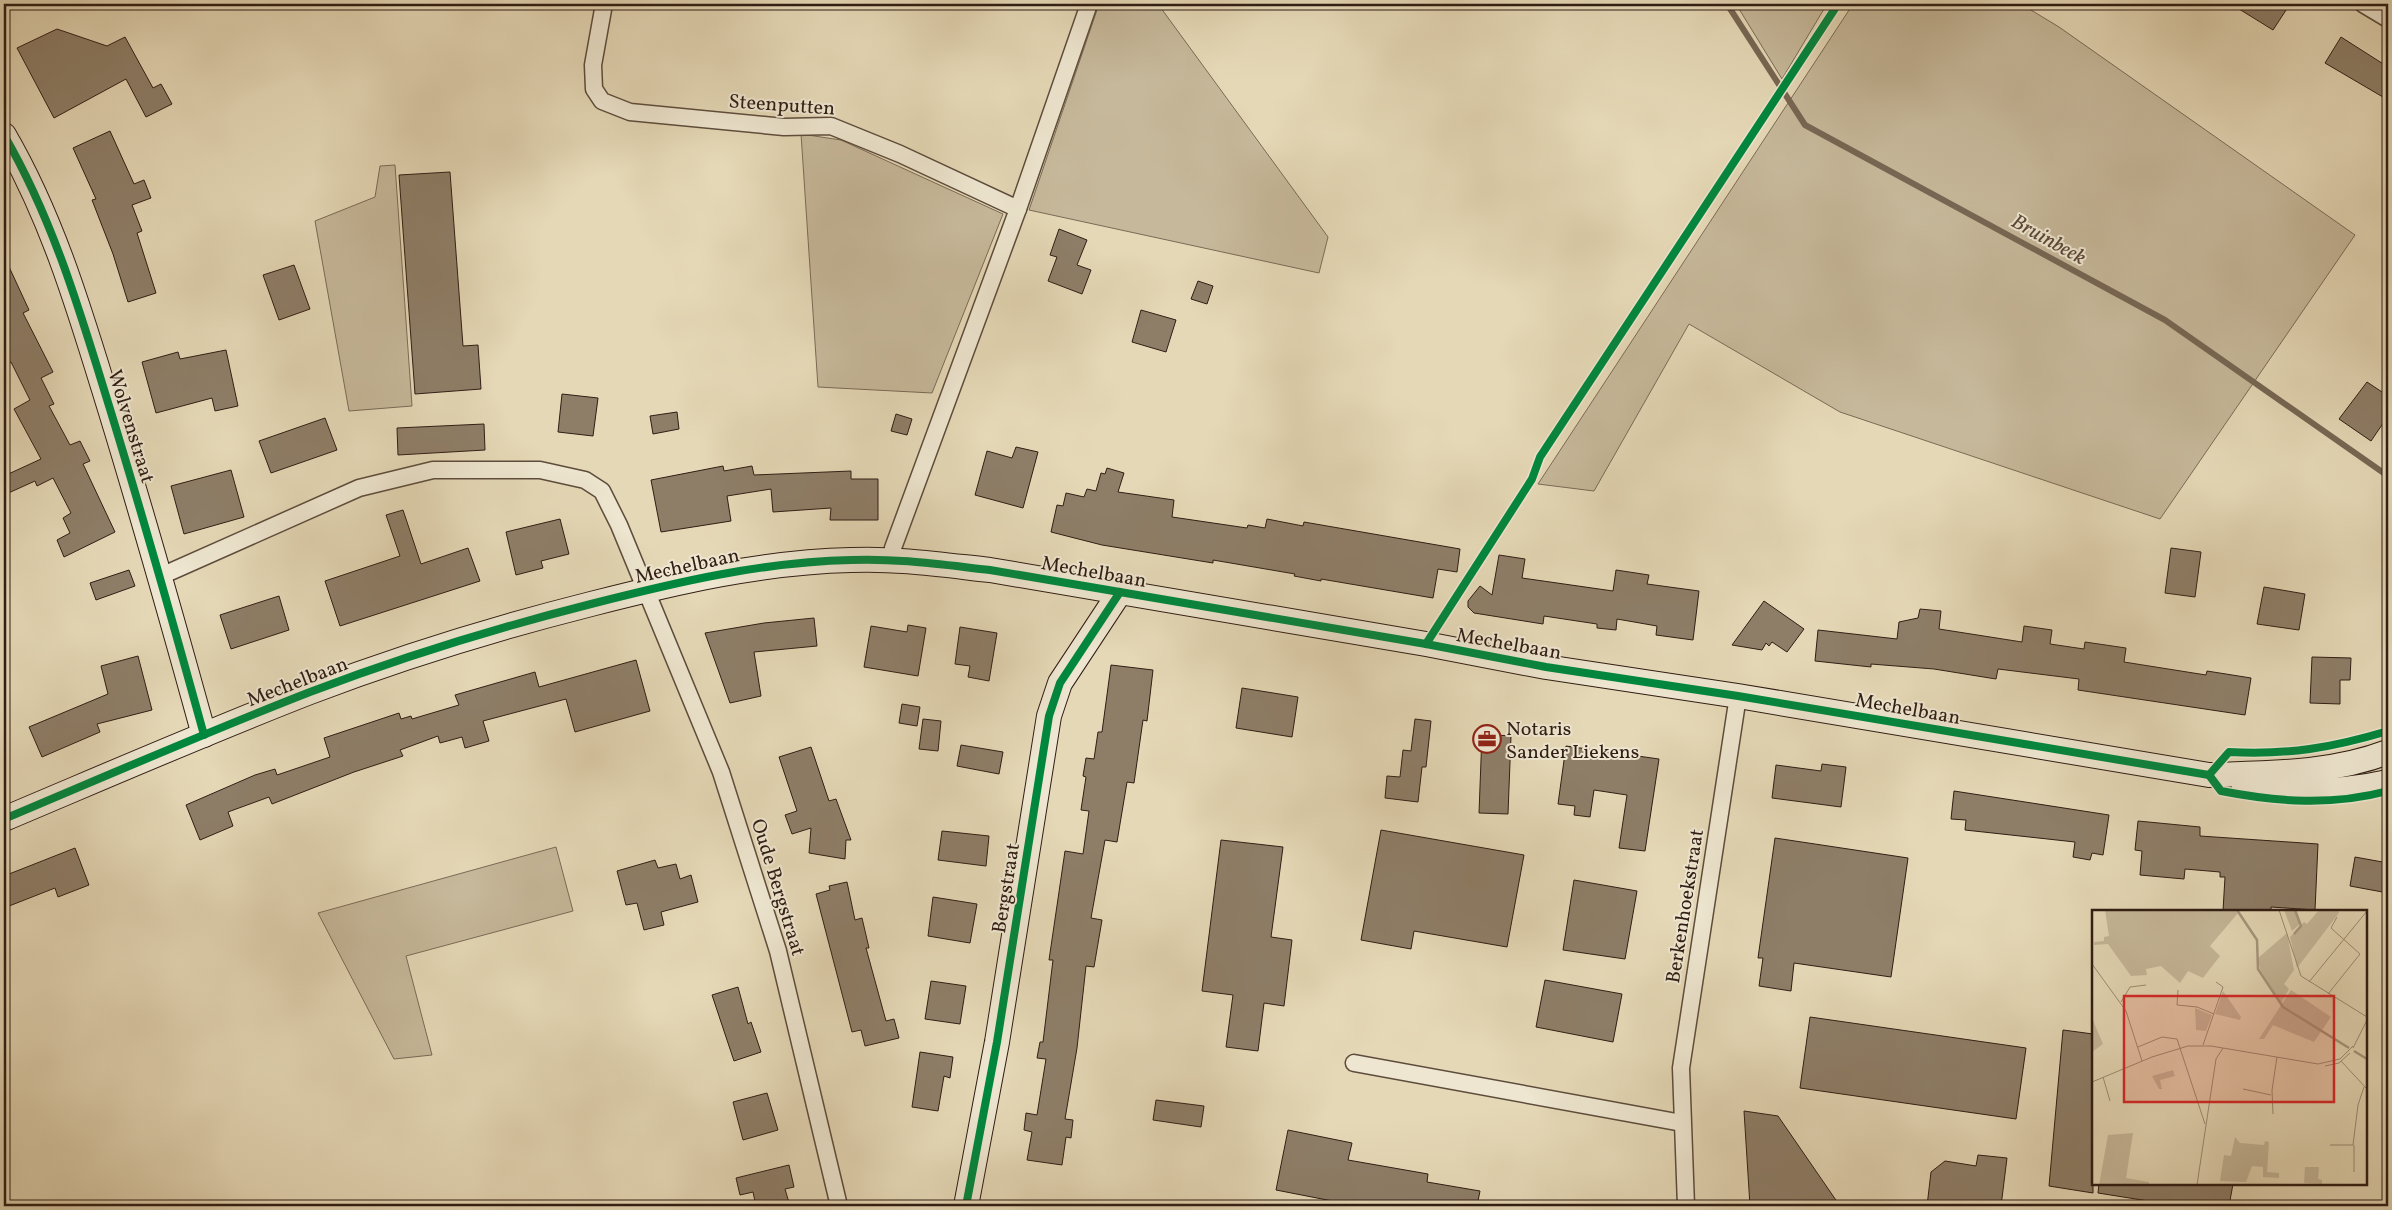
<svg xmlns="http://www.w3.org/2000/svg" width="2392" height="1210" viewBox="0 0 2392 1210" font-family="Vollkorn,serif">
  <rect width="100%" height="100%" fill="#e5d8b6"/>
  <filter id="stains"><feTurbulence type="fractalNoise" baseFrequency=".004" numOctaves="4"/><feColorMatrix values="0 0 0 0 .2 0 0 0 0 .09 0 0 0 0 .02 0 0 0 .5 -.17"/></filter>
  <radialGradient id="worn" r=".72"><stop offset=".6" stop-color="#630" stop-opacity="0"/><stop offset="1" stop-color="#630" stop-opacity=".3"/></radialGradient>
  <g fill="#c6b89a" stroke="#7b6a57">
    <polygon points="1099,4 1158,4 1328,237 1319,273 1029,210"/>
    <polygon points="1736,4 1827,4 1782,79"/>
    <polygon points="1853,4 2021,4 2059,27 2355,235 2160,519 1840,412 1689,324 1594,491 1538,484"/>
    <polygon points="801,134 841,140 1003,214 932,393 818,387"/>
    <polygon points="395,165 412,406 349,411 315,221 375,197 380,166"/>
    <polygon points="556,847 573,911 406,956 432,1055 394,1059 318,913"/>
  </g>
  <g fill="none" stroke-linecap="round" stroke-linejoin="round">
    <polyline stroke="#776754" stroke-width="6" points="1727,4 1805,125 2165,320 2388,476"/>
  </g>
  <g fill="#8e7e68" stroke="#301d14">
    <polygon points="2231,4 2290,4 2273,30"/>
    <polygon points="57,29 107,46 125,37 153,88 161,84 172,104 146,117 126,79 54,118 17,48"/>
    <polygon points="2341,37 2388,67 2388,100 2325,63"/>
    <polygon points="110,131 134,184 144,180 151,198 132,205 142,231 137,233 156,293 128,302 113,254 92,200 96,199 73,148"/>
    <polygon points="450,172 463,346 478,345 481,389 415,394 399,175"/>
    <polygon points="1059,229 1087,240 1077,265 1091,270 1082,294 1048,281 1057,257 1050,255"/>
    <polygon points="4,256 29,310 23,313 53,372 41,378 54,404 49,406 70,445 80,441 90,461 83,464 115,532 64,557 57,540 70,533 63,518 71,513 53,478 37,486 35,481 4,495 4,476 41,459 14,409 30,400 11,362 4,365"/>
    <polygon points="294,265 310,309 279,320 263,275"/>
    <polygon points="1198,281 1213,286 1207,304 1191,299"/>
    <polygon points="1141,310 1176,320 1166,352 1132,342"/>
    <polygon points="226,350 238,406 215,411 212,398 156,413 142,362 178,352 180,359"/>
    <polygon points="2367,382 2388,396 2388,416 2371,441 2339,419"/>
    <polygon points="562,394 598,398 593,436 558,432"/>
    <polygon points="677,412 679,429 653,434 650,416"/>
    <polygon points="896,414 912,419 907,435 891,431"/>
    <polygon points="325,418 337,450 271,473 259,441"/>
    <polygon points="484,424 485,450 398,455 397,428"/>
    <polygon points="1016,447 1038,452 1023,508 975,495 987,451 1012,458"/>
    <polygon points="723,466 724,471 752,466 754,475 851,471 851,479 878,479 878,520 830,520 831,508 773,512 771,489 727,496 731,521 661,532 651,480"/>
    <polygon points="1107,468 1124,473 1118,492 1174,500 1172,517 1247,528 1248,525 1265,528 1267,519 1303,526 1304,522 1460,549 1457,572 1438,569 1433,598 1321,579 1321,581 1294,576 1295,574 1213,560 1213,563 1102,545 1051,532 1057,505 1063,506 1066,493 1084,497 1087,489 1096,491 1101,473 1105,474"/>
    <polygon points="231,470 244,517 184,534 171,486"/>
    <polygon points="403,510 421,564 468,548 480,581 340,626 325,581 400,556 386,515"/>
    <polygon points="560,519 569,554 541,561 543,568 516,575 506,532"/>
    <polygon points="2171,548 2201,552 2195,597 2165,593"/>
    <polygon points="1499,555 1525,559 1522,578 1613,591 1616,570 1649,575 1647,584 1699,591 1693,640 1656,635 1657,626 1617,619 1616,630 1597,628 1597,624 1544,616 1543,624 1474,613 1468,607 1468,601 1480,586 1492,595"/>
    <polygon points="129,570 135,586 96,600 90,583"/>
    <polygon points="2264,587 2305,594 2299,630 2257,624"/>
    <polygon points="279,596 289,630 231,649 220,615"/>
    <polygon points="1764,601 1804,629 1787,652 1772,642 1769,646 1766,643 1762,650 1732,645"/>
    <polygon points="1920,609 1941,611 1939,629 2022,642 2024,626 2052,630 2050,644 2084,649 2085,642 2126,648 2124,662 2206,675 2207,671 2251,678 2245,715 2078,690 2079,679 1998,669 1996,679 1934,669 1871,664 1871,667 1815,661 1818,630 1897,639 1899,622 1918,618"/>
    <polygon points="814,618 817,646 754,652 761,696 730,703 705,633 764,623"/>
    <polygon points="908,625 926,628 918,676 864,667 871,626 907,632"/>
    <polygon points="960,627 997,633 989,681 968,677 970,666 955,664"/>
    <polygon points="138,656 152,710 97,724 100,732 42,757 29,727 108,694 101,666"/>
    <polygon points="2312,657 2351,658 2350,680 2340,680 2340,704 2310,703"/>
    <polygon points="636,660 650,711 575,732 566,699 483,721 489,741 465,748 462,737 440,743 438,736 400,750 403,756 354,772 272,804 269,797 228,812 233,826 200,840 186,805 255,775 275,769 277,775 330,757 324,738 399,713 401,719 411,716 412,719 459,705 455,695 535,672 539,687"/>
    <polygon points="1111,665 1153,670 1147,721 1143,720 1134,783 1127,782 1117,842 1105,840 1091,918 1102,920 1094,967 1086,966 1077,1048 1065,1119 1073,1120 1071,1138 1066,1137 1062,1165 1027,1160 1032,1132 1024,1130 1026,1113 1037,1115 1046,1059 1037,1058 1040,1042 1043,1042 1053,960 1049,960 1065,851 1083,854 1089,811 1081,810 1086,777 1083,776 1086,758 1094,759 1098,732 1102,732"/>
    <polygon points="1242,688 1298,697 1292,737 1236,728"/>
    <polygon points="902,704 920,707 917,726 899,723"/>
    <polygon points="923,719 941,721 938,751 919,749"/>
    <polygon points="1415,719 1431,721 1426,767 1422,767 1418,802 1385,798 1387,776 1400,777 1403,750 1411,751"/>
    <polygon points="1482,734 1511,736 1508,814 1479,813"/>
    <polygon points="961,745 1003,752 999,774 957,766"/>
    <polygon points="1566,746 1659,759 1645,851 1619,848 1627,795 1594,790 1590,817 1574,815 1575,806 1558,804"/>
    <polygon points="811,747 829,801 836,799 851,840 846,840 845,859 809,853 811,828 792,834 785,815 797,811 779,757"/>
    <polygon points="1822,764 1846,767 1841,807 1772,798 1776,765 1821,771"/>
    <polygon points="1954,791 2109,815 2103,855 2092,853 2090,860 2073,857 2075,842 1965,830 1966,820 1951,819"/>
    <polygon points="2138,821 2200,827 2200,836 2318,844 2315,910 2271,907 2271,911 2223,911 2225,877 2220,877 2220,872 2185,869 2184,879 2140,875 2142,851 2135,850"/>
    <polygon points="1381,830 1524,855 1507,947 1414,931 1411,949 1361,940"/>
    <polygon points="942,831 989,836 986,866 938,860"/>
    <polygon points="1775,838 1908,858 1891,977 1794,963 1791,991 1759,986 1763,958 1758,958"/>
    <polygon points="1221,840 1283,847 1271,937 1292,940 1284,1006 1264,1003 1258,1051 1226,1047 1233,995 1202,991"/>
    <polygon points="75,848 89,885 58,897 55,888 4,908 4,876"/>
    <polygon points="2355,857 2388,863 2388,893 2350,886"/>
    <polygon points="655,860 658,868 676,864 680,879 691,875 698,902 661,912 664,925 644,930 637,903 626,905 617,871"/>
    <polygon points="1574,880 1637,891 1625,959 1563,950"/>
    <polygon points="847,882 855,920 862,918 869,948 866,948 886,1021 894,1019 899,1038 865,1046 861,1030 852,1032 816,894 830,890 829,886"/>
    <polygon points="933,897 977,904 970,943 928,936"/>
    <polygon points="1545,980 1622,994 1613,1042 1536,1027"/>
    <polygon points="931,981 966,986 960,1024 925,1019"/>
    <polygon points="738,987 748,1024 751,1022 761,1052 734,1061 712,995"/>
    <polygon points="1810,1017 2026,1048 2016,1119 1800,1088"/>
    <polygon points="2063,1030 2093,1034 2093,1193 2049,1186"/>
    <polygon points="920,1052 953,1057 950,1078 944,1076 938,1111 912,1107"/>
    <polygon points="767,1093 778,1130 743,1140 733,1102"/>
    <polygon points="1156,1100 1204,1106 1201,1127 1153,1120"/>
    <polygon points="1744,1111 1778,1116 1840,1206 1750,1206"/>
    <polygon points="1288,1130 1352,1143 1348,1160 1428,1174 1427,1182 1480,1191 1477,1206 1358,1206 1276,1190"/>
    <polygon points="1978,1155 2007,1158 2001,1206 1927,1206 1931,1172 1945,1161 1976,1166"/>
    <polygon points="789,1165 794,1187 785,1189 790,1206 756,1206 753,1192 740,1195 736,1178"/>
    <polygon points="2099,1184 2233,1184 2229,1206 2180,1206 2098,1193"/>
  </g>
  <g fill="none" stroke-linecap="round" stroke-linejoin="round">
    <defs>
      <g id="street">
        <polyline points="604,4 593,65 594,89 602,101 630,112 784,127 831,126 900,154 1018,209"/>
        <polyline points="2363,4 2388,19"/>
        <polyline points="891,561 893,548 1018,209 1089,4"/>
        <polyline points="161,576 359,488 433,470 540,470 585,480 602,491 619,525 721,772 778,951 839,1206"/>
        <polyline points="1354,1063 1682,1123"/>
        <polyline points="1686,1206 1681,1068 1738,696"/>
      </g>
      <g id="secondary">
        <path d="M4,135c50,86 77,180 106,274 33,108 64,217 94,326"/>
        <path d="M2244,787c50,6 96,6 144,-5"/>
        <path d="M4,819c102,-43 203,-87 306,-127 92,-35 186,-64 281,-88 86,-22 171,-42 260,-44 46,-2 93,5 139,10l436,74 120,23 192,29 471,79c61,-2 121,-1 179,-23"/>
        <polyline points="966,1206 997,1042 1049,716 1060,683 1120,592"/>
      </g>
    </defs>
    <use href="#street" stroke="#5d4c3c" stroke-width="19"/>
    <use href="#secondary" stroke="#301d14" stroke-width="26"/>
    <use href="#street" stroke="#eee6d0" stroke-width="16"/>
    <use href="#secondary" stroke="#eee6d0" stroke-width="24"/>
    <defs>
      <g id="cycleway">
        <path d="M4,135c50,86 77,180 106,274 33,108 64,217 94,326"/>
        <polyline points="1426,644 1532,479 1540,457 1838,4"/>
        <path d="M2209,775l20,-23c60,3 102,-4 159,-21"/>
        <path d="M2209,775l12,16c57,11 110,15 167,0"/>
        <path d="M4,819c102,-43 203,-87 306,-127 92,-35 186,-64 281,-88 86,-22 171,-42 260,-44 46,-2 93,5 139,10l436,74 120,23 192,29 471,79"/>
        <polyline points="966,1206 997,1042 1049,716 1060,683 1120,592"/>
      </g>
    </defs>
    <use href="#cycleway" stroke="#eee6d0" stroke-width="11"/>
    <use href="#cycleway" stroke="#00873e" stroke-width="8"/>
  </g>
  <defs>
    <symbol id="office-ring" viewBox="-11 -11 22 22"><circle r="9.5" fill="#eee6d0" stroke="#8f2418" stroke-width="1.5"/><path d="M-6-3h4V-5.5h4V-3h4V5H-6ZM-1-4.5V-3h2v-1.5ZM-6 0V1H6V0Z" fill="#8f2418"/></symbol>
  </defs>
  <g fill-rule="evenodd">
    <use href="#office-ring" x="1471" y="723" width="32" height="32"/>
  </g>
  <g text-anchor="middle" stroke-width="4" stroke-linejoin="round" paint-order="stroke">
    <g font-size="20" fill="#301d14" stroke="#eee6d0">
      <text transform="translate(782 104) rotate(4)" y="7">Steenputten</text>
      <text transform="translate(132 426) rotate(73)" y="7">Wolvenstraat</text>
      <text transform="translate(687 565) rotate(-12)" y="7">Mechelbaan</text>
      <text transform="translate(1094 571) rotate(10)" y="7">Mechelbaan</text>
      <text transform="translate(1509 643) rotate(10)" y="7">Mechelbaan</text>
      <text transform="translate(297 681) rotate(-21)" y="7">Mechelbaan</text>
      <text transform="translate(1908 708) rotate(10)" y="7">Mechelbaan</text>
      <text transform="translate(779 887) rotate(73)" y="7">Oude Bergstraat</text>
      <text transform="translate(1005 888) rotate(-81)" y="7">Bergstraat</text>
      <text transform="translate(1684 906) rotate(-81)" y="7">Berkenhoekstraat</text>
    </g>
    <g font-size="20" fill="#301d14" stroke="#eee6d0" text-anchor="start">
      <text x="1506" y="735">Notaris<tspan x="1506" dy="23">Sander Liekens</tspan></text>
    </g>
    <g font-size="21" font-style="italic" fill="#5a4839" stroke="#eee6d0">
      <text transform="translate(2049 239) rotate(29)" y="7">Bruinbeek</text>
    </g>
  </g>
  <g transform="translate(2092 910)">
    <rect width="275" height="275" fill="#e5d8b6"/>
    <path d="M13,0h131l2,3 -28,33 10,10 -17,22 -15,-7 -8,12 -19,-17 -15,3 1,6 -16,1 -23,-32 -14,1v-3l10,-1v-4l5,-1zM192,0h11l5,14 -8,7zM227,0h19l1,3 -42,55 -7,-31 14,-15 3,2zM195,23l7,37 -10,14 5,5 -8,14 -21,-34 -2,-11zM199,80l40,27 -17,25 -41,-17 -9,14h-5zM131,81l18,26 -1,3 -25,-6zM103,98l17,7 -6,16 -10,-1zM0,108l11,26 -11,8zM81,160l2,6 -15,4 2,9h-3l-7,-13zM41,223l-7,45 23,4v3h-50l9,-50zM143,227l5,6 24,2 1,-4 4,1 -2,30 12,1v5l-16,-1v-10l-11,-1 -6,16 -26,-1 4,-26 7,1zM213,257h14l-1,12 4,1v4l-18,-1z" fill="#c6b89a"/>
    <path fill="none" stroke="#a7987f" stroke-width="2.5" d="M145,0l20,30 1,29 25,38 66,41M202,24l7,-8 -6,-16M262,141l13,8"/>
    <path fill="none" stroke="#9d8d75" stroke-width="1" d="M187,0l22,66 66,41M0,54l34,47 16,50M217,72l58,-71M86,80l-1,15 20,2 17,7M236,84l32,-40 -29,-26 6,-11M29,92l9,-15 16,-2M111,135l20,-58 -7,-5M46,137l24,-10 15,2 28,85M261,138l14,-28M249,151l26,28M233,156l14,-3 11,-10M11,167l7,24M0,172l60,-25 36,-11h23l107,18 22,-5 13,-13M151,179l28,6M181,204l-1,-24 5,-33M238,235h23l5,-40 6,-18M262,235v27M105,275l19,-126 7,-11"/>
    <path fill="#d62828" fill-opacity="0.15" stroke="#d62828" stroke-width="2.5" d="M32,86h210v106h-210z"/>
    <rect width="275" height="275" fill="none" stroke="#301d14" stroke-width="2.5"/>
  </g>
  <rect width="2392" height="1210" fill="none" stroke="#e5d8b6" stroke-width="20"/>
  <rect x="5" y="5" width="2382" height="1200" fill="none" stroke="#301d14" stroke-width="2.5"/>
  <rect x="10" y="10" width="2372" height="1190" fill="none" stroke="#301d14"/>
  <rect width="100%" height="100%" filter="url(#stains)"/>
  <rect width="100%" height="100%" fill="url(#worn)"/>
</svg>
